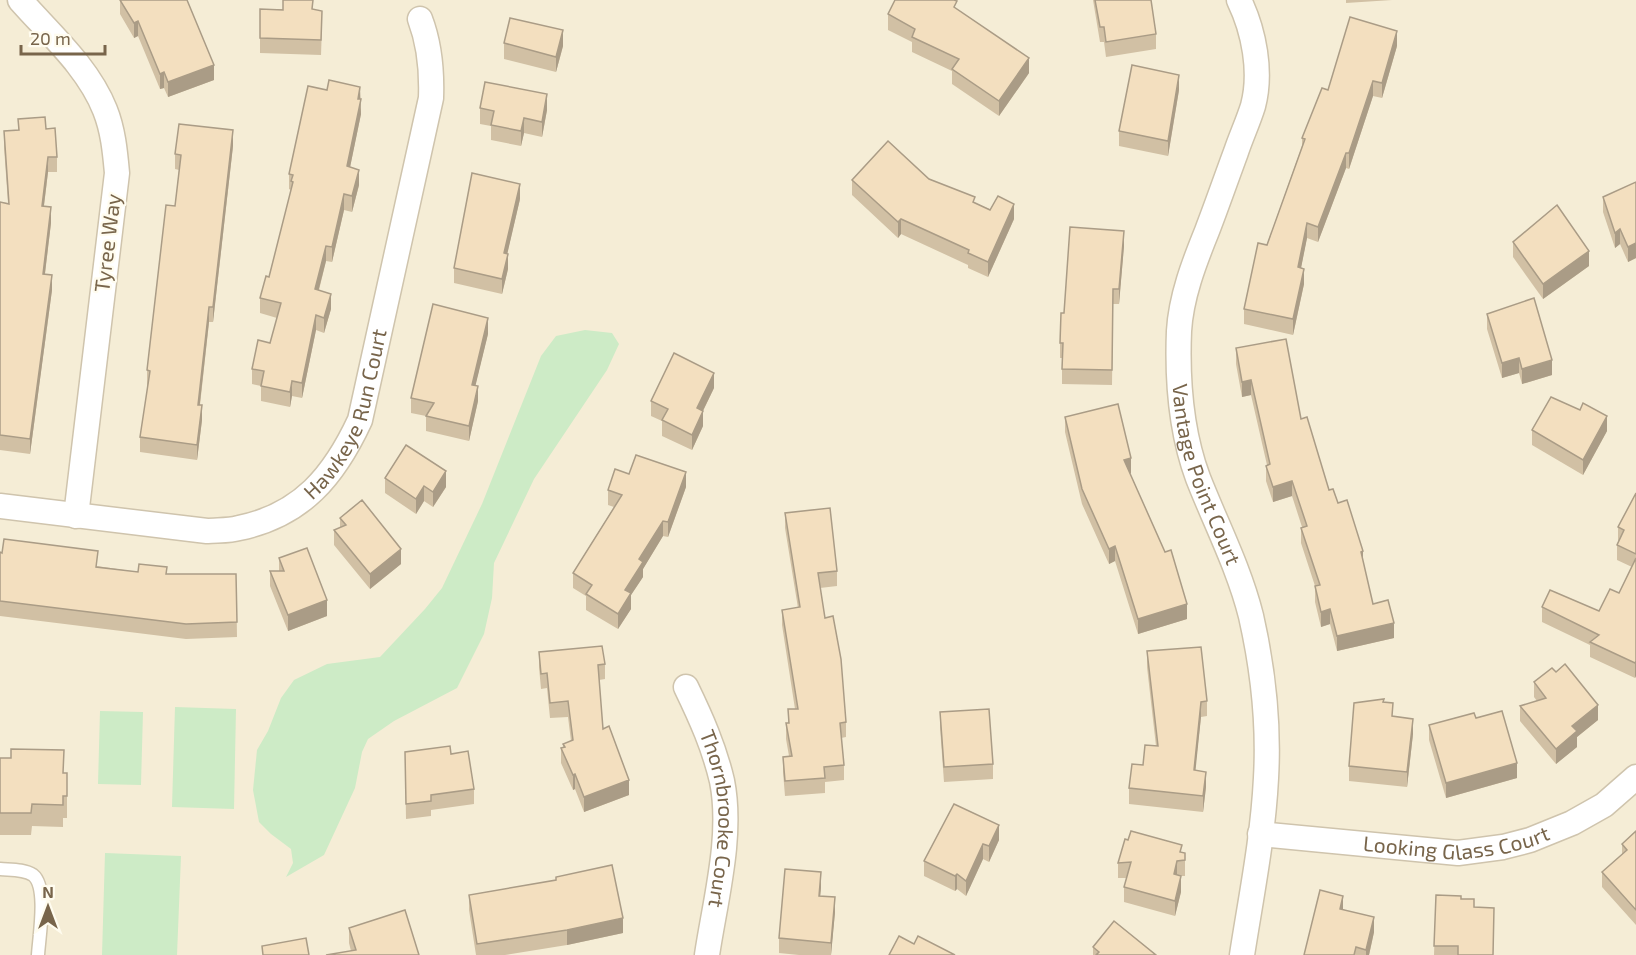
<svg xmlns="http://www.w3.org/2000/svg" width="1636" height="955" viewBox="0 0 1636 955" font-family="'Exo 2',sans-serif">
  <rect width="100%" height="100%" fill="#fdf9e8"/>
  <rect fill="#f5edd6" x="0" y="0" width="1636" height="955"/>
  <g fill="#cdebc6">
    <polygon points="585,330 612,333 619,344 607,370 534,479 494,563 492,598 484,634 457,688 394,721 368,739 362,752 355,788 324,855 286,877 293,863 291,849 271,834 259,822 253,790 257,750 268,731 281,698 294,680 327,664 380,657 425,609 442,588 482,504 541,356 556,336"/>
    <polygon points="175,707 236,709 234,809 172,807"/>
    <polygon points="100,711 143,712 141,785 98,784"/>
    <polygon points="105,853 181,856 177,955 102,955"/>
  </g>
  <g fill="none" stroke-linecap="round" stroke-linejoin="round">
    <defs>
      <path id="lane" d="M0,869c10,1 24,0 33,6 15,12 6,62 5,80"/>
      <g id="street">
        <path d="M20,0c30,34 68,67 85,110 8,20 10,41 12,63l-41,343"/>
        <path id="s1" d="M1239,0c15,31 23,72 14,106 -5,16 -12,31 -17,46 -10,27 -19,53 -29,79 -13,32 -26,66 -28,100 -2,49 2,101 19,147 18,46 41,90 53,138 12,53 18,109 15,162 -3,60 -15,119 -24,177"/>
        <path id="s2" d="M0,506l207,25c10,-1 22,0 32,-3 63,-13 95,-52 121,-108l71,-322c1,-28 -1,-53 -11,-79"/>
        <path id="s3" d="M686,687c15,31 28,60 36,94 11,55 -7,120 -15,174"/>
        <path id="s4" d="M1260,834l198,19 45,-6 27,-7 42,-17 32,-18 32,-28"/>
      </g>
    </defs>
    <use href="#lane" stroke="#cfc4ad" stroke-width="15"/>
    <use href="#street" stroke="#cfc4ad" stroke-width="27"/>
    <use href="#lane" stroke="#fff" stroke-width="12"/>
    <use href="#street" stroke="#fff" stroke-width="24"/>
  </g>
  <g fill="#d1c0a4">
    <polygon points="120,0 187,0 214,80 168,97 164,88 160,89 138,36 134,38 120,14"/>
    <polygon points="1093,0 1151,0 1156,34 1156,49 1106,57 1104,42 1100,42"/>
    <polygon points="1346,0 1392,0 1346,3"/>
    <polygon points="260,9 313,9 322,26 321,55 260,53"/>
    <polygon points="957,9 1029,73 999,116 952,84 952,71 912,52 912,42 888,30 888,14"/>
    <polygon points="504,43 563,46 556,72 504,59"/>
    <polygon points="1397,46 1382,98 1373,96 1349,169 1346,168 1318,242 1307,238 1301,268 1304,284 1293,335 1244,324 1244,309 1302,146 1302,138 1328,90"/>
    <polygon points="1179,90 1168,156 1119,146 1119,131"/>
    <polygon points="360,99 361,114 350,167 359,185 352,212 344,210 332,262 326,261 319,290 331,309 324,333 316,330 302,398 292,396 290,407 261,401 261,386 252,384 252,369 270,343 277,318 260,313 260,298 269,277 291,190 289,189 289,174"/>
    <polygon points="480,108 547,110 542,137 524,133 521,146 491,140 491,126 480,124"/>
    <polygon points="18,119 46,129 57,157 57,172 48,172 44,206 51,223 45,274 52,290 30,454 0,450 0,202 8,203 4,147 4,131 18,131"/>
    <polygon points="233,146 213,322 209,322 200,405 202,420 197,460 140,452 140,437 148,386 147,386 147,370 175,206 179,170 175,169 175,154"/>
    <polygon points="929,179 975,203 1014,219 988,277 968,268 968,265 901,234 898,238 852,195 852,180"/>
    <polygon points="1636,182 1636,258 1628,262 1620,244 1615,248 1603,212 1603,197"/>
    <polygon points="520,199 507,254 508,269 502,294 454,283 454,268"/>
    <polygon points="1513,242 1589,266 1543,299 1513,257"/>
    <polygon points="1124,246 1119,304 1113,304 1112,385 1062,384 1062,358 1060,358 1060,343 1064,313"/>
    <polygon points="1487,314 1552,375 1522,384 1519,373 1502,378 1487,329"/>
    <polygon points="488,334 475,386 478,401 469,441 426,431 426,416 411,413 411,398"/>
    <polygon points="1236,348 1301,419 1329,490 1338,503 1363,564 1373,604 1394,638 1337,651 1330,624 1321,627 1315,602 1315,586 1301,543 1301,528 1302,527 1292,496 1273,502 1266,481 1266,466 1267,465 1251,395 1242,397 1236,364"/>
    <polygon points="714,388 703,411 703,426 692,450 662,436 662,421 651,416 651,401"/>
    <polygon points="1065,417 1131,473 1130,474 1187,619 1138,634 1115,561 1109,564 1082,504 1065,432"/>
    <polygon points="1532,430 1607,431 1583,475 1532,445"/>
    <polygon points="629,474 686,487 668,537 663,536 643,569 643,577 631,595 631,609 618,629 586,610 586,596 573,588 573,573 614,507 608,505 608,490"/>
    <polygon points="385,478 446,487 433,507 424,501 416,514 385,493"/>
    <polygon points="1636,493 1636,676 1635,678 1590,657 1590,645 1542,622 1542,607 1599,611 1619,593 1632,567 1617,560 1617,545 1618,542 1618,527"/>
    <polygon points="785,513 837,571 837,586 820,588 825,618 846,722 846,737 841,738 844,765 844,780 825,782 825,793 785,796 783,772 783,757 789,756 786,739 786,723 788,723 788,709 795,709 782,625 782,610 798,608 785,528"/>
    <polygon points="340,518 401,564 370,589 334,545 334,530 340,528"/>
    <polygon points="0,552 138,572 167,574 236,574 237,637 186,639 0,616"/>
    <polygon points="279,558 327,616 288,631 270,586 270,571 279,571"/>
    <polygon points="1147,651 1207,701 1207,716 1201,717 1195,770 1206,787 1203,812 1129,804 1129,788 1143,765 1156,746 1147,667"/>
    <polygon points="539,652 605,664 605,679 599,680 603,729 629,795 584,812 575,789 573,790 561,763 561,748 563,747 563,744 571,741 568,717 550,718 547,688 541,689 539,667"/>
    <polygon points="1534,682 1598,720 1577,737 1577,747 1556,764 1520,721 1520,706 1537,701 1534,697"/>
    <polygon points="1384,702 1393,717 1413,734 1407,787 1349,781 1349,766"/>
    <polygon points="940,712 993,764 993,779 944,782 940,727"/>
    <polygon points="1476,718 1517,778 1446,798 1429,740 1429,725"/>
    <polygon points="405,752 451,754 474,789 474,804 431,810 431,816 406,819"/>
    <polygon points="0,758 11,758 64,773 67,795 67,818 63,818 63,827 32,826 31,835 0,835"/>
    <polygon points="954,804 999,840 989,862 983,859 966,896 957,889 955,891 924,876 924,861"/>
    <polygon points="1636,831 1636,925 1602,887 1602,872 1622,855 1622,844"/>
    <polygon points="1182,852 1185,853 1185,876 1179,876 1181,892 1175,916 1124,902 1124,887 1127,878 1118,878 1118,863"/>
    <polygon points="556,877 623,933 567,945 505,955 476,955 469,910 469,895 556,880"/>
    <polygon points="821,887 820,896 835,912 831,955 799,955 779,953 779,938"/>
    <polygon points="1436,895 1461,899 1474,907 1494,923 1493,955 1434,955"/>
    <polygon points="1343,909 1374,932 1369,955 1304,955"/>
    <polygon points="349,928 419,955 351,951 349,943"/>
    <polygon points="1093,947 1156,955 1093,955"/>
  </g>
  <g fill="#aa9c86">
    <polygon points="138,21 138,36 134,38 134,23"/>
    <polygon points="563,30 563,46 556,72 556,57"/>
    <polygon points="1397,31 1397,46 1382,98 1382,83"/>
    <polygon points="1029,58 1029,73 999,116 999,101"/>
    <polygon points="214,65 214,80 168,97 168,82"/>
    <polygon points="164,72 164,88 160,89 160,74"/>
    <polygon points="1179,75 1179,90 1168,156 1168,141"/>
    <polygon points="1373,81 1373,96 1349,169 1349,153"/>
    <polygon points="360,87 361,114 347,182 347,166"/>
    <polygon points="547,94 547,110 542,137 542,122"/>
    <polygon points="524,118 524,133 521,146 521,131"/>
    <polygon points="233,130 233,146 213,322 213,307"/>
    <polygon points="1346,153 1346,168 1318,242 1318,227"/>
    <polygon points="48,157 48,172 42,221 42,206"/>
    <polygon points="359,170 359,185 352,212 352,196"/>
    <polygon points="520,184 520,199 504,268 504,253"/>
    <polygon points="344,194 344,210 332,262 332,247"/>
    <polygon points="1014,204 1014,219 988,277 988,262"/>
    <polygon points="51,207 51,223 43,289 43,274"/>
    <polygon points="901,219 901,234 898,238 898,222"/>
    <polygon points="1307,223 1307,238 1298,283 1298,267"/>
    <polygon points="1620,229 1620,244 1615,248 1615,233"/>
    <polygon points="1124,231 1124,246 1119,304 1119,289"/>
    <polygon points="1636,243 1636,258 1628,262 1628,247"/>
    <polygon points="326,246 326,261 315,304 315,289"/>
    <polygon points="1589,251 1589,266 1543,299 1543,284"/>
    <polygon points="508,254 508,269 502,294 502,279"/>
    <polygon points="1304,269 1304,284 1293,335 1293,319"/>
    <polygon points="52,275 52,290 30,454 30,439"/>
    <polygon points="331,294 331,309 324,333 324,318"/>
    <polygon points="209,307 209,322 198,420 198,405"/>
    <polygon points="316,315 316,330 302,398 302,383"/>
    <polygon points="488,318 488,334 472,400 472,385"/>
    <polygon points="1519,358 1519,373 1502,378 1502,363"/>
    <polygon points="1552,360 1552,375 1522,384 1522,369"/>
    <polygon points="714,373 714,388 697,423 697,408"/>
    <polygon points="1251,380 1251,395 1242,397 1242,382"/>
    <polygon points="292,381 292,396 290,407 290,392"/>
    <polygon points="478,386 478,401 469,441 469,426"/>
    <polygon points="202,405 202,420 197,460 197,445"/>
    <polygon points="703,411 703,426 692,450 692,435"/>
    <polygon points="1607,416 1607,431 1583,475 1583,460"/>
    <polygon points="1131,458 1131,473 1124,475 1124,460"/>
    <polygon points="446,471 446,487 433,507 433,492"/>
    <polygon points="686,472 686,487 668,537 668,522"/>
    <polygon points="1292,481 1292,496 1273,502 1273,487"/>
    <polygon points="424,486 424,501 416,514 416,499"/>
    <polygon points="663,521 663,536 643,569 643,577 631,595 631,609 618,629 618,614 625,590 639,559"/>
    <polygon points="1115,546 1115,561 1109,564 1109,549"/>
    <polygon points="401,549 401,564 370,589 370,574"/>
    <polygon points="1363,551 1363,566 1361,552"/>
    <polygon points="327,600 327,616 288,631 288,615"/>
    <polygon points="1187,604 1187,619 1138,634 1138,619"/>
    <polygon points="1330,609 1330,624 1321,627 1321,612"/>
    <polygon points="1394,623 1394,638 1337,651 1337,636"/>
    <polygon points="1636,661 1636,676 1635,678 1635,663"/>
    <polygon points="1201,702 1201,717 1194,785 1194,770"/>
    <polygon points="1598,705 1598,720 1577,737 1577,747 1556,764 1556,749 1572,726"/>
    <polygon points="1413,719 1413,734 1407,787 1407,772"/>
    <polygon points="1517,763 1517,778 1446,798 1446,783"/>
    <polygon points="1206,772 1206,787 1203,812 1203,796"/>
    <polygon points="575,774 575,789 573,790 573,775"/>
    <polygon points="629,780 629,795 584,812 584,797"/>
    <polygon points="999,825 999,840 989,862 989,846"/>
    <polygon points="983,844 983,859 966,896 966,881"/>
    <polygon points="1177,861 1177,876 1174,874"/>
    <polygon points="821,872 821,887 819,911 819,896"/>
    <polygon points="957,874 957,889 955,891 955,876"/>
    <polygon points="1181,876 1181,892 1175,916 1175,901"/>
    <polygon points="1343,896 1343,911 1340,909"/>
    <polygon points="835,897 835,912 831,955 831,943"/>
    <polygon points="1374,917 1374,932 1369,955 1366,955 1366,950"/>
    <polygon points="623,918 623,933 567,945 567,930"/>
  </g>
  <g fill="#f3dfbf" stroke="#aa9c86" stroke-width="1.5">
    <polygon points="120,0 187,0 214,65 168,82 164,72 160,74 138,21 134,23"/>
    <polygon points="283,0 313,0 312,9 322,11 321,40 260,38 260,9 283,10"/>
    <polygon points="895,0 954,0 957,1 954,7 1029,58 999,101 952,69 959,59 912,37 915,29 888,14"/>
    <polygon points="1095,0 1151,0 1156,34 1106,42 1104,27 1100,27"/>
    <polygon points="1350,17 1397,31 1382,83 1373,81 1349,153 1346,153 1318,227 1307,223 1298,267 1304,269 1293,319 1244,309 1258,243 1267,245 1305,139 1302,138 1322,88 1328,90"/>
    <polygon points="510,18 563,30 556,57 504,43"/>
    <polygon points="1132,65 1179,75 1168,141 1119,131"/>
    <polygon points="329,80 360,87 358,99 361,99 347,166 359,170 352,196 344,194 332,247 326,246 315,289 331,294 324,318 316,315 302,383 292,381 290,392 261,386 264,371 252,369 258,340 270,343 281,303 260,298 266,276 269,277 293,182 291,181 293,175 289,174 308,86 327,90"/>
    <polygon points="485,82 547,94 542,122 524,118 521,131 491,125 494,111 480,108"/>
    <polygon points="45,117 46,129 55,128 57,157 48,157 42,206 51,207 43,274 52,275 30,439 0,435 0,202 9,204 4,131 19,130 18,119"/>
    <polygon points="179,124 233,130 213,307 209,307 198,405 202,405 197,445 140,437 150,371 147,370 166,205 175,206 181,155 175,154"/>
    <polygon points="888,141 929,179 975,197 973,202 990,210 998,196 1014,204 988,262 968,253 969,250 901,219 898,222 852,180"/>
    <polygon points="472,173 520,184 504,253 508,254 502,279 454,268"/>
    <polygon points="1636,182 1636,243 1628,247 1620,229 1615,233 1603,197"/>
    <polygon points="1557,205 1589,251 1543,284 1513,242"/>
    <polygon points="1070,227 1124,231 1119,289 1113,289 1112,370 1062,369 1063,343 1060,343 1061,313 1064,313"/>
    <polygon points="1534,298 1552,360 1522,369 1519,358 1502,363 1487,314"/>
    <polygon points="433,304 488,318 472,385 478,386 469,426 426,416 434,403 411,398"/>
    <polygon points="1286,339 1301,419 1307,417 1329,490 1333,489 1338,503 1347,500 1363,551 1361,552 1373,604 1388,600 1394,623 1337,636 1330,609 1321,612 1315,586 1320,585 1301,528 1307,526 1292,481 1273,487 1266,466 1270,464 1251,380 1242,382 1236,348"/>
    <polygon points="674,353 714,373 697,408 703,411 692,435 662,420 668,409 651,401"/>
    <polygon points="1551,397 1580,410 1583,403 1607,416 1583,460 1532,430"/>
    <polygon points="1118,404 1131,458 1124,460 1165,552 1171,550 1187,604 1138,619 1115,546 1109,549 1082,489 1065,417"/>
    <polygon points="406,445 446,471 433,492 424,486 416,499 385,478"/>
    <polygon points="636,455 686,472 668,522 663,521 639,559 643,562 625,590 631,593 618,614 586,594 592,585 573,573 622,495 608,490 615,469 629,474"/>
    <polygon points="1636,493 1636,554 1617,545 1624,530 1618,527"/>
    <polygon points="362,500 401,549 370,574 334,530 346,525 340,518"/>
    <polygon points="830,508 837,571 818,573 825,618 833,616 841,659 846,722 840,723 844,765 824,767 825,778 785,781 783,757 792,756 786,723 789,723 788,709 798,709 782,610 800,607 785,513"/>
    <polygon points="4,539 98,551 96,567 138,572 139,564 167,567 166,574 236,574 237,622 186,624 0,601 0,552 2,553"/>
    <polygon points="307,548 327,600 288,615 270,571 284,571 279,558"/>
    <polygon points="1636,558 1636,661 1635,663 1590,642 1599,635 1542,607 1550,590 1599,611 1610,589 1619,593"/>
    <polygon points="602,646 605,664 598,665 603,729 609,726 629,780 584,797 575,774 573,775 561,748 565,747 563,744 573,740 568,701 550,703 547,673 541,674 539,652"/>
    <polygon points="1201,647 1207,701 1201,702 1194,770 1206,772 1203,796 1129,788 1132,764 1143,765 1145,745 1158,746 1147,651"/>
    <polygon points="1565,664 1598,705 1572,726 1577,731 1556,749 1520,706 1546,698 1534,682 1552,668 1556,672"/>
    <polygon points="1384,699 1383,702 1393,703 1392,716 1413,719 1407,772 1349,766 1354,703"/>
    <polygon points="989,709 993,764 944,767 940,712"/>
    <polygon points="1502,711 1517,763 1446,783 1429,725 1474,713 1476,718"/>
    <polygon points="450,746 451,754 468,751 474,789 431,795 431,801 406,804 405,752"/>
    <polygon points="11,749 64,750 63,773 67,773 67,796 63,796 63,805 32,804 31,813 0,813 0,758 11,758"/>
    <polygon points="954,804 999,825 989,846 983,844 966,881 957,874 955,876 924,861"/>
    <polygon points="1131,831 1182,845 1180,852 1185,853 1185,860 1177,861 1174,874 1181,876 1175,901 1124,887 1131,862 1118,863 1125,839 1128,840"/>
    <polygon points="1636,831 1636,910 1602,872 1627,850 1622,844"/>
    <polygon points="612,865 623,918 567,930 477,944 469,895 556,880 556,877"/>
    <polygon points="785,869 821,872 819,896 835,897 831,943 779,938"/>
    <polygon points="1320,890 1343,896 1340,909 1374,917 1366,950 1356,947 1354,955 1304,955"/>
    <polygon points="1436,895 1461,896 1461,899 1474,899 1474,907 1494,908 1493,955 1458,955 1458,946 1434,946"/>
    <polygon points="405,910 419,955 326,955 356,950 349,928"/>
    <polygon points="1114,921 1156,955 1096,955 1099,952 1093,947"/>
    <polygon points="899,936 914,944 918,936 955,955 889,955"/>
    <polygon points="306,938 309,955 263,955 262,946"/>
  </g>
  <g text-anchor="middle" stroke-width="4.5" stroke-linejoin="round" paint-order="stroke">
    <g font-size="21" fill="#78654b" stroke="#fffcef">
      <text transform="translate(108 243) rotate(-83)" y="7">Tyree Way</text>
      <text dy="7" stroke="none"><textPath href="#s2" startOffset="410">Hawkeye Run Court</textPath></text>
      <text dy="7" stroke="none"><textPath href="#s1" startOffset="494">Vantage Point Court</textPath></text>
      <text dy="7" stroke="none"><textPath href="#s3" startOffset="138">Thornbrooke Court</textPath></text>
      <text dy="7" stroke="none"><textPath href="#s4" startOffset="198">Looking Glass Court</textPath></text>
    </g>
  </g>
  <g transform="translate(48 907)" stroke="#fffcef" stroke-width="4.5" paint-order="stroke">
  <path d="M0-4.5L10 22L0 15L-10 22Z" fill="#78654b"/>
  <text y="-9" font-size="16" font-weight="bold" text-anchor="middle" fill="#78654b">N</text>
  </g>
  <path d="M21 45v9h84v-9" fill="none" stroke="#78654b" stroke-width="3"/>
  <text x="30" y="45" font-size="18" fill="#78654b" stroke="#fffcef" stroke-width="4.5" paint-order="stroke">20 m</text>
</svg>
